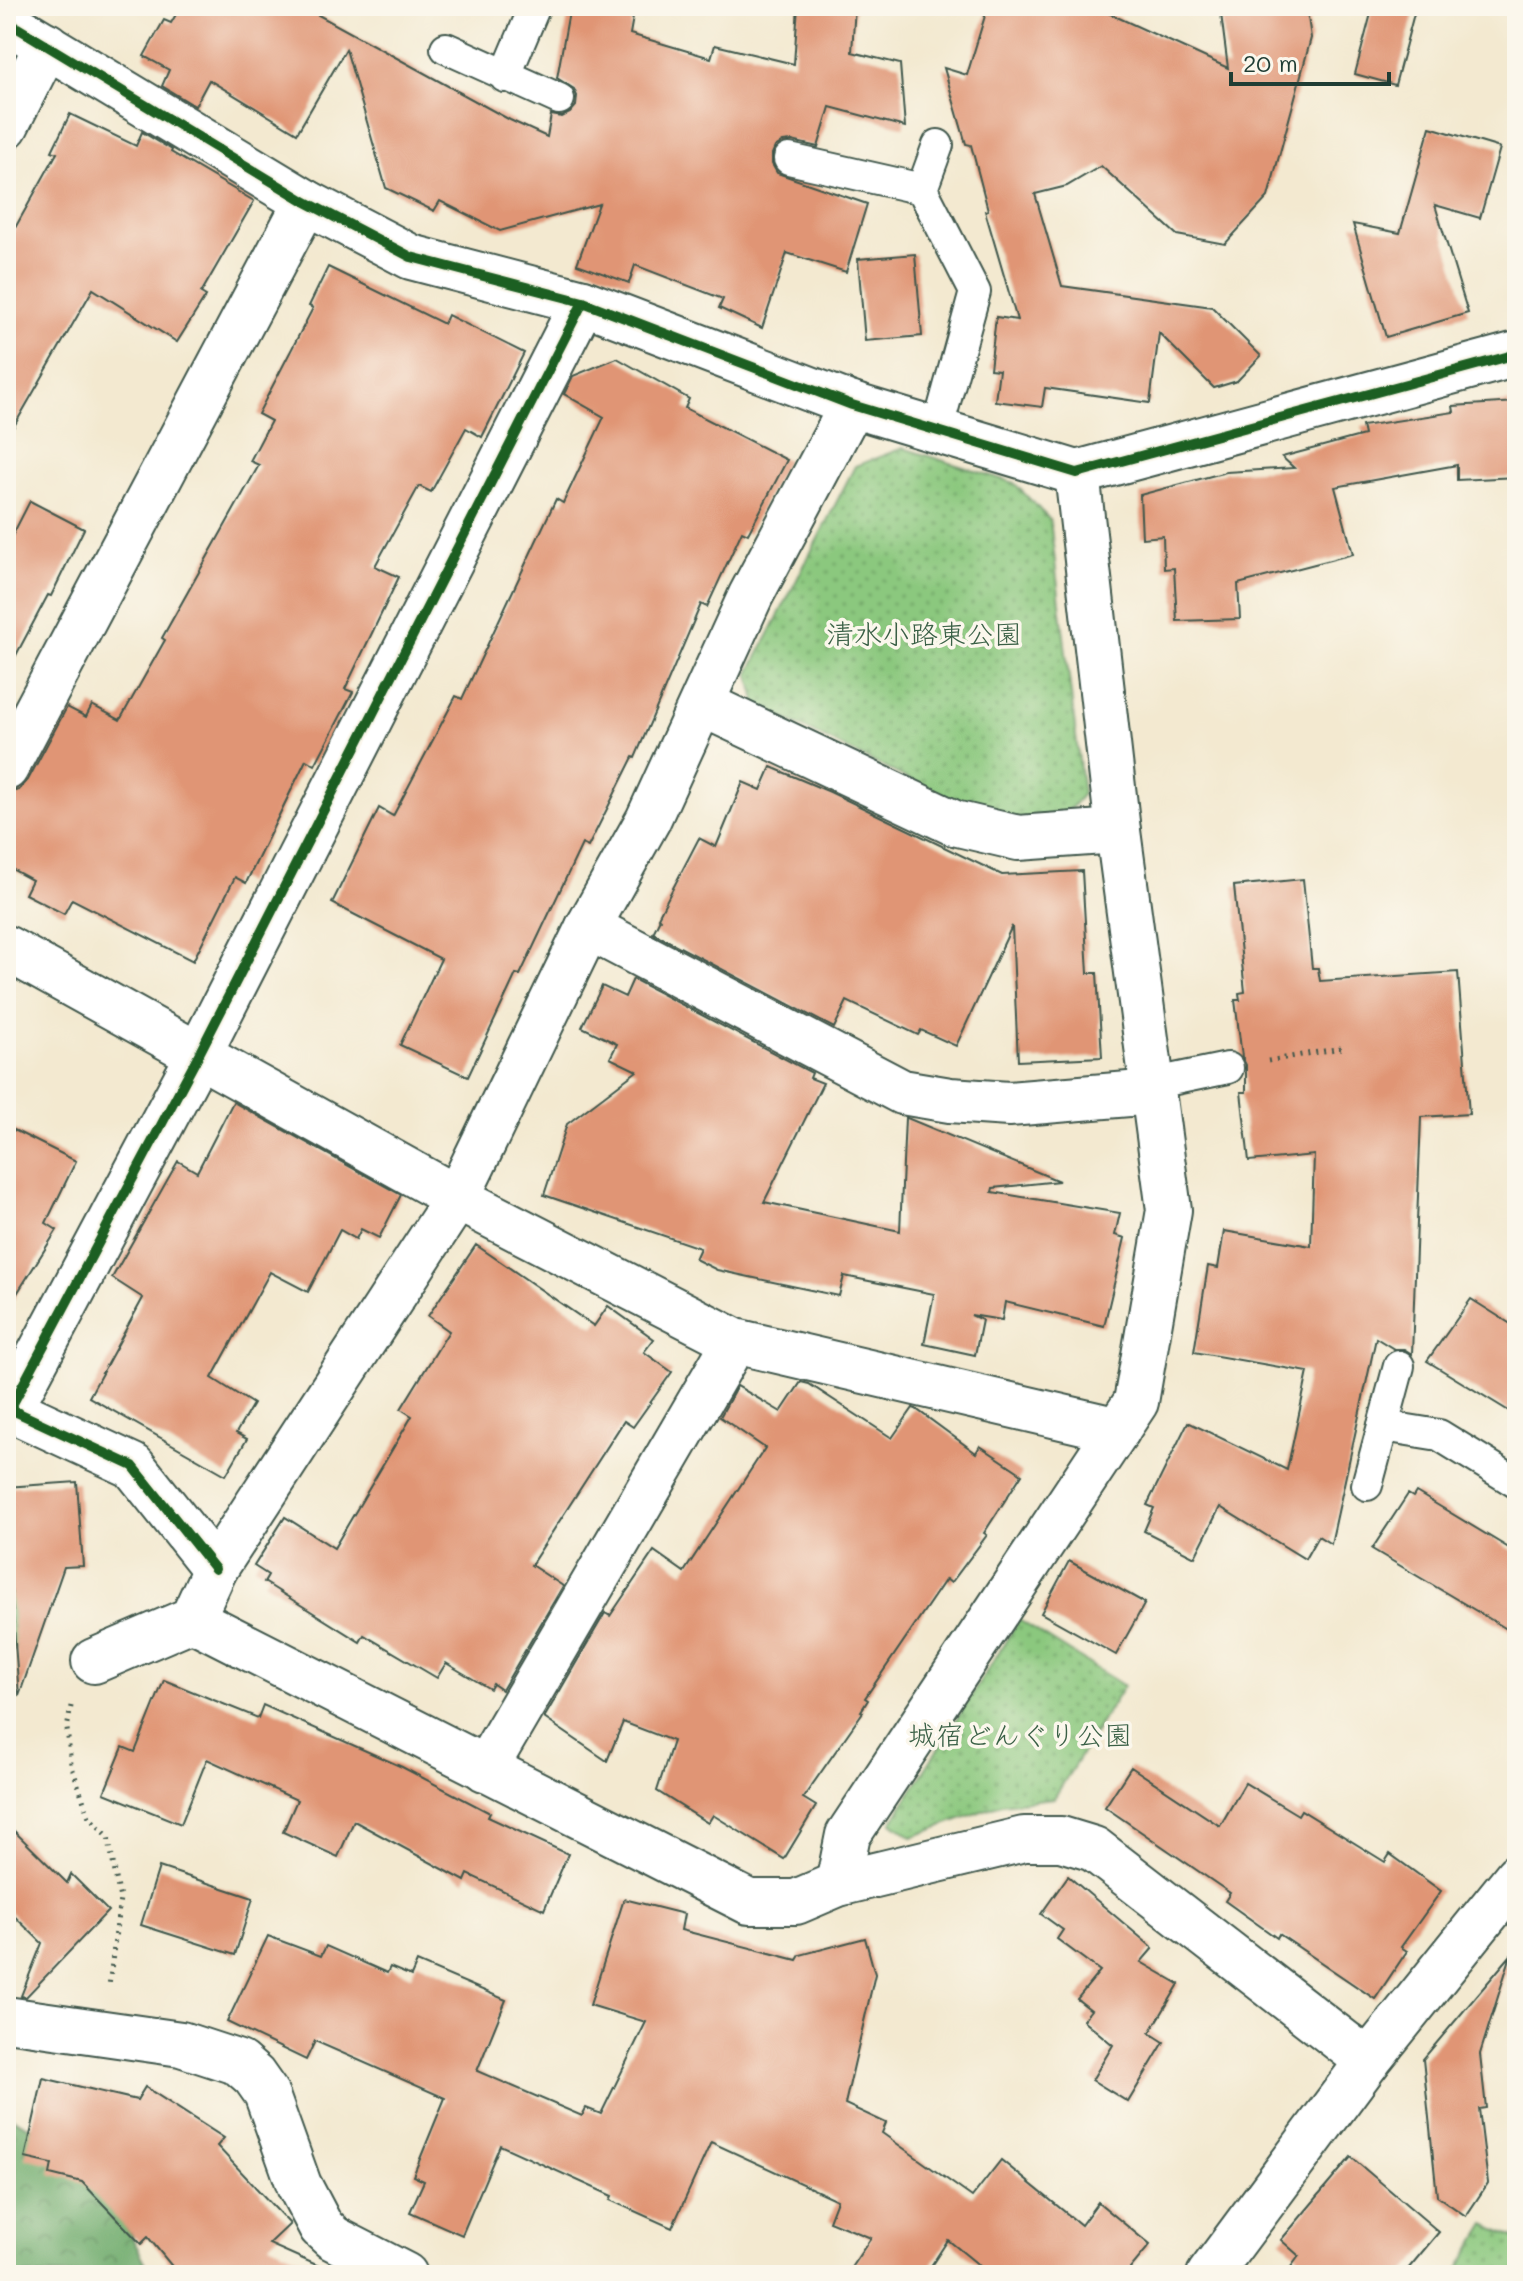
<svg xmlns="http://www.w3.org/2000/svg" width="1523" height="2281" viewBox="0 0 1523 2281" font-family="Mali,'Klee One',sans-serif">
  <defs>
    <pattern id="green-dots" width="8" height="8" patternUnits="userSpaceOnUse" patternTransform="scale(2)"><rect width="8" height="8" fill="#8bc87e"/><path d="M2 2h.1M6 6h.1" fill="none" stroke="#71a468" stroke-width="1.8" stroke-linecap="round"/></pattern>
    <pattern id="forest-crowns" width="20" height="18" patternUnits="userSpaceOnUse" patternTransform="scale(2)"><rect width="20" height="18" fill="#70ac6d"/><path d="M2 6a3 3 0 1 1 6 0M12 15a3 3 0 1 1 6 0" fill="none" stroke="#5b8d5a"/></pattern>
  </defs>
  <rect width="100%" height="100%" fill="#fbf7ec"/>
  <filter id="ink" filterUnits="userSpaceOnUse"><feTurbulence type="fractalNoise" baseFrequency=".0125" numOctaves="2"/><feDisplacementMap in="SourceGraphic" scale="16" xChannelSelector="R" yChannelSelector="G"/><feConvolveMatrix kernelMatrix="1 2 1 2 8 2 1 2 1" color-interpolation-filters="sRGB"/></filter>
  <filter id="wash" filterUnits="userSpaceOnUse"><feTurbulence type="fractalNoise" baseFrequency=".006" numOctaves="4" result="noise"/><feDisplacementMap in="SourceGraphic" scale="32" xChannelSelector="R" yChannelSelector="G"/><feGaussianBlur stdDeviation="1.8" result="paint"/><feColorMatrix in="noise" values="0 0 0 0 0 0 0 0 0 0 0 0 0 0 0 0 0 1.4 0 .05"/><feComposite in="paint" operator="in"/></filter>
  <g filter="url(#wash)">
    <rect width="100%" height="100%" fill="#f3e9d0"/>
    <g fill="url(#green-dots)" stroke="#558259" stroke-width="2">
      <polygon points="903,448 1014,483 1050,520 1083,794 1060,821 1015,820 955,802 757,705 749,673 855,466"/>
      <polygon points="1019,1620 1124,1686 1054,1798 1001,1804 912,1837 892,1822"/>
      <polygon points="1486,2224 1517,2239 1517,2275 1455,2275"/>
    </g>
    <g fill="url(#forest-crowns)" stroke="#487450" stroke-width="2">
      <polygon points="6,1499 56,1563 14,1650 6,1660"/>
      <polygon points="6,2114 90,2159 152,2275 6,2275"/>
    </g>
    <g id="blocks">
      <g fill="#e09575">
        <polygon points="181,6 302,6 510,120 547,137 551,115 562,117 570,113 576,106 577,96 574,89 557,78 570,6 635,6 630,34 711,58 715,45 794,64 798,6 855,6 852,52 900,64 905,127 830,107 818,147 792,141 783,142 775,147 772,154 772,164 777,173 867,204 846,272 787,253 762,328 719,308 723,299 635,265 629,283 577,264 599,204 500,231 440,201 434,211 386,188 346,49 297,133 209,80 195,106 162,86 169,70 144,56 164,20 171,23"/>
        <polygon points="988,6 1093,6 1228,68 1220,6 1282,6 1283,13 1307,10 1311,38 1268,197 1225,244 1177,235 1101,166 1067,186 1035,194 1062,286 1212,307 1261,356 1237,381 1214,388 1159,333 1150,403 1045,388 1042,407 995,401 999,370 990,369 996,317 1017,320 985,211 988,210 971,145 966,144 944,68 967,75"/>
        <polygon points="1373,6 1416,6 1395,85 1355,74"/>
        <polygon points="70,114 136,146 142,132 172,150 171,152 254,201 201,293 206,296 177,342 93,289 6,440 6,244 57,153 52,151"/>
        <polygon points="1430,127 1500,148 1480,218 1435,205 1468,313 1386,337 1353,224 1400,233"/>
        <polygon points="915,254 922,336 865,341 858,259"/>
        <polygon points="328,267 444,324 448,315 524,353 482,437 466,428 431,492 419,486 375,566 399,577 345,689 353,692 315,765 306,760 246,883 235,877 193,961 72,899 64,914 25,894 32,880 6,866 6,793 19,790 28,780 67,707 86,717 92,705 120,720 165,640 162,638 259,465 250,461 271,421 258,414 313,308 309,306"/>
        <polygon points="617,358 689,399 685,408 787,460 748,534 742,531 707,607 701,604 635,758 633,757 588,847 582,844 520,975 516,974 468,1077 400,1045 441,959 332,903 379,808 393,816 456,696 462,699 556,499 563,503 604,417 564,394 573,376"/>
        <polygon points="1517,402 1517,477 1457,480 1457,465 1335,487 1353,554 1238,584 1240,619 1177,621 1174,568 1164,569 1163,536 1142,538 1140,495 1226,472 1294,468 1282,457 1364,435 1362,426 1454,412 1453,406"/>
        <polygon points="30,501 84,529 51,596 48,595 6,674 6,548"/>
        <polygon points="771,767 830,792 1002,875 1082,871 1088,973 1097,973 1102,1057 1018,1061 1012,926 956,1046 921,1030 918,1035 847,1001 834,1028 653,933 660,919 658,917 699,838 716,847 743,782 761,790"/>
        <polygon points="1303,879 1312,968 1318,968 1320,981 1458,972 1469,1114 1421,1117 1412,1354 1404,1349 1394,1349 1376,1338 1331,1544 1318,1536 1305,1559 1220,1507 1195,1557 1144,1531 1154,1508 1147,1505 1188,1422 1287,1470 1308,1372 1194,1352 1208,1266 1218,1268 1224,1231 1311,1246 1314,1155 1249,1161 1241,1092 1246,1092 1246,1065 1242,1057 1235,1000 1240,1000 1239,993 1245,992 1234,886"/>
        <polygon points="633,979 812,1073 810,1078 823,1083 764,1202 900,1231 905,1118 907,1118 1059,1181 993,1188 992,1192 1120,1213 1115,1235 1125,1238 1104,1326 1005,1302 1002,1320 971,1315 982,1320 975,1355 924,1344 934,1294 844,1276 839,1296 717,1270 695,1259 700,1248 544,1195 567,1124 637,1071 610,1058 617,1044 582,1027 602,986 625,997"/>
        <polygon points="233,1102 401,1195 379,1238 361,1229 356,1239 340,1230 308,1292 270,1272 212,1378 253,1404 236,1433 247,1439 226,1475 89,1397 143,1298 112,1278 178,1161 197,1172"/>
        <polygon points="6,1126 76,1161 46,1223 57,1230 6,1311"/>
        <polygon points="476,1245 594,1326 608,1306 654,1339 644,1352 672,1372 633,1427 624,1421 531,1565 563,1586 502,1690 493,1684 490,1689 446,1663 437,1678 364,1635 360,1642 264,1582 268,1575 254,1566 285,1517 334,1548 412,1416 401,1409 449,1331 428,1316"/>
        <polygon points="1471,1299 1517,1328 1517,1416 1427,1361"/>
        <polygon points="801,1382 809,1384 892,1438 913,1408 916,1409 976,1453 980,1446 1022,1474 984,1533 987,1535 951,1583 946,1579 865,1698 868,1700 861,1711 863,1712 803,1798 816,1806 784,1859 713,1815 708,1823 657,1791 673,1741 623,1722 607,1761 544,1718 605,1613 610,1616 654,1551 684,1572 765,1448 720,1417 737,1386 781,1412"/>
        <polygon points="77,1482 83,1566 64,1567 19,1696 6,1523 6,1487"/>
        <polygon points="1416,1492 1517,1553 1517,1635 1372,1549 1408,1494 1413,1497"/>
        <polygon points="1069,1561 1145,1603 1116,1655 1041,1613"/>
        <polygon points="164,1680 258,1718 263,1705 402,1767 490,1813 488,1817 568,1854 544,1910 468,1874 465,1881 354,1821 338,1857 283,1832 297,1800 207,1759 181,1824 104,1793 123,1747 135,1752"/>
        <polygon points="1131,1767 1220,1826 1245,1783 1298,1815 1301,1810 1385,1862 1390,1854 1441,1891 1401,1947 1407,1951 1375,1999 1279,1934 1277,1938 1225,1901 1230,1893 1105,1807"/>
        <polygon points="6,1823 67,1883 71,1874 108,1911 26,1997 21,1996 42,1943 6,1908"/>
        <polygon points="159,1867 253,1898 235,1955 141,1925"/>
        <polygon points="1068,1876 1153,1948 1141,1962 1179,1984 1150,2033 1164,2042 1128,2102 1092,2080 1113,2045 1083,2020 1091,2010 1077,1999 1100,1971 1057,1939 1063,1930 1041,1914"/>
        <polygon points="624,1899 684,1914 681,1930 797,1960 800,1955 865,1938 875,1974 845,2104 886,2123 882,2133 972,2197 1001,2160 1081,2225 1098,2202 1150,2245 1125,2275 991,2275 948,2240 925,2275 846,2275 871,2238 829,2221 837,2200 711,2142 672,2228 610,2200 612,2196 500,2145 462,2235 410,2212 424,2181 413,2176 445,2098 315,2041 306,2060 227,2022 268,1936 321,1956 326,1946 387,1973 390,1967 411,1976 417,1962 506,2000 477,2071 582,2116 586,2108 601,2114 646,2022 590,2005"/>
        <polygon points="1511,1955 1480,2054 1486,2108 1479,2109 1488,2183 1466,2216 1437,2196 1423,2059"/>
        <polygon points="43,2078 137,2100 145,2087 224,2138 217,2146 290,2224 269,2244 339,2275 179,2275 148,2237 141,2244 82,2182 50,2174 52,2164 25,2158"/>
        <polygon points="1351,2157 1439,2232 1403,2275 1285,2275 1299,2256 1281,2240"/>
      </g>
    </g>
  </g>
  <g filter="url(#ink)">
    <use href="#blocks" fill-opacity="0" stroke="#3f574b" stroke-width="2"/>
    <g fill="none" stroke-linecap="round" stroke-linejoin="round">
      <defs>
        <g id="service">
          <polyline points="446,48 559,99"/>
          <polyline points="505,77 535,6"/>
          <polyline points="789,159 922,189 975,292 937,431"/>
          <polyline points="922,189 938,145"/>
          <polyline points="1151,1084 1228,1068"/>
          <polyline points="1383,1426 1439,1435 1517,1483"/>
          <polyline points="1367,1485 1399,1366"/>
        </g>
        <g id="minor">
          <polyline points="6,21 306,202 411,257 583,302 852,405 1077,473 1517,354"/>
          <polyline points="6,126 47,45"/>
          <polyline points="702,704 954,823 1018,838 1118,831"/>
          <polyline points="6,768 306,202"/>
          <polyline points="588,927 902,1092 950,1100 1009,1104 1153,1092"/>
          <polyline points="6,948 457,1198 735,1341 1118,1430"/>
          <polyline points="215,1569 133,1466 10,1409 199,1054 583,302"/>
          <polyline points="192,1619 749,1902 796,1902 838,1884 1024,1839 1061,1839 1094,1849 1368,2061"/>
          <polyline points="94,1661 192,1619 215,1569 457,1198 588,927 648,820 751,595 852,405"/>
          <polyline points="485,1769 735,1341"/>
          <polyline points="838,1884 848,1835 1136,1402 1169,1210 1118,831 1077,473"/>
          <polyline points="6,2019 181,2044 239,2063 254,2076 266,2093 299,2185 321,2227 333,2238 405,2275"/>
        </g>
        <polyline id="tertiary" points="1209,2275 1368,2061 1517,1876"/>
      </defs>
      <use href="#service" stroke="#3f574b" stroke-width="34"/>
      <use href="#minor" stroke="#3f574b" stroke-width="48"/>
      <use href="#tertiary" stroke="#3f574b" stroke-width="48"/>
      <g stroke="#3f574b" stroke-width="5" stroke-dasharray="2 6" stroke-linecap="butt">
        <polyline points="1268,1061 1346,1047"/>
        <polyline points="71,1706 67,1729 71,1764 89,1817 108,1836 120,1899 109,1986"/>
      </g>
      <use href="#service" stroke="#fff" stroke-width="30"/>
      <use href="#minor" stroke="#fff" stroke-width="44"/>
      <use href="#tertiary" stroke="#fff" stroke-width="44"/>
      <defs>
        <g id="cycleway">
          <polyline points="6,21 306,202 411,257 583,302 852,405 1077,473 1517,354"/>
          <polyline points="215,1569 133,1466 10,1409 199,1054 583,302"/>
        </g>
      </defs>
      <use href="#cycleway" stroke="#fbf7ec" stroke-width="15"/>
      <use href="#cycleway" stroke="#1b5e20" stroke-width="10"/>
    </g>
  </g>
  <g text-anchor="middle" stroke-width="7" stroke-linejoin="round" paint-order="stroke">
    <g font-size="28" fill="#3a6046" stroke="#fbf7ec">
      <text x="924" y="644">清水小路東公園</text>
      <text x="1020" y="1745">城宿どんぐり公園</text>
    </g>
  </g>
  <rect width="1523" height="2281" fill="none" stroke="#fbf7ec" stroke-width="32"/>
  <path d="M1231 72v12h158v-12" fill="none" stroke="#1f3d34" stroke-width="4"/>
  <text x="1243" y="72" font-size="24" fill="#1f3d34" stroke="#fbf7ec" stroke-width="6" paint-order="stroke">20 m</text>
</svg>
